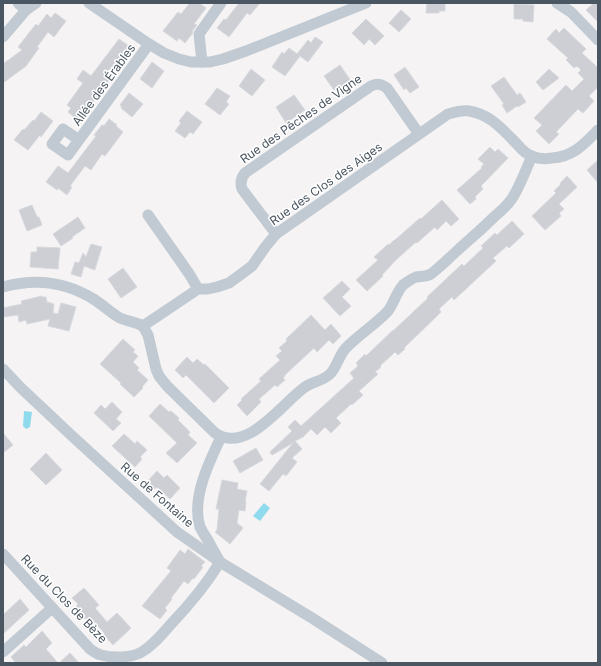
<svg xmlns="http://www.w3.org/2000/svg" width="601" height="666" viewBox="0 0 601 666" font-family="Inter,sans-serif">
  <rect width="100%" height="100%" fill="#f5f3f3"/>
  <g fill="#90daee">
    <polygon points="24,411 32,412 30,427 26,429 23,426"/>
    <polygon points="264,503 270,508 260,521 253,516"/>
  </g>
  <g fill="#cdcfd5" stroke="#d7d9de">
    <polygon points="190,3 199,3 206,8 194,24 197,25 193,30 192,34 185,43 179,38 177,41 163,31 178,12 181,14"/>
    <polygon points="239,3 260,3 250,15 247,13 229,37 217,28 224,19 226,20"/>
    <polygon points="427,3 445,3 445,11 439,11 439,13 426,13"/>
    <polygon points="594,3 598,3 598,22 586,10"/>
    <polygon points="514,4 534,5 533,22 523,21 523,19 514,19"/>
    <polygon points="401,10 411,19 399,32 389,23"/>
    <polygon points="55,13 66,21 54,37 48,32 37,47 39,48 26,66 3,83 3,64 22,50 18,47 36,24 38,26 47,14 51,18"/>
    <polygon points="366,19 384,36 375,45 369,39 364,45 352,33"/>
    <polygon points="564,28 586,49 582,53 598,68 598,87 589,96 594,101 583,113 578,109 556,132 559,134 549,144 536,131 542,125 534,118 566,85 572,91 584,79 578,73 581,70 577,66 574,68 566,60 568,58 547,39 556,29 559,33"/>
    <polygon points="315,37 323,42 308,62 300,56 285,76 272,67 282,52 284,54 289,48 297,54 308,40 311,43"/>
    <polygon points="119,39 133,49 125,59 124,58 120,64 116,61 105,75 110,79 105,85 106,86 100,96 98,95 79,121 68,112 71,108 67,105 83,83 77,79 83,70 91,76"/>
    <polygon points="152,62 164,71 152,88 140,79"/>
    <polygon points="340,65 351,81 341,88 340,86 334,90 324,76"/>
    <polygon points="405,67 419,87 410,93 406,88 404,90 394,75"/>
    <polygon points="251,69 265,80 252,96 239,86"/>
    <polygon points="549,69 559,78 543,90 536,82"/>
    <polygon points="504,77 517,95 520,93 526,102 518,107 517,106 507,113 502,105 504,104 491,86"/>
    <polygon points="217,88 230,96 226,102 229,104 220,115 205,104"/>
    <polygon points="129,93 143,104 132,117 121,108 122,107 120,105"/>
    <polygon points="294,95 305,110 286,123 276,107"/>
    <polygon points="187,111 202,122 193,134 190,132 185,138 175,131 181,123 179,121"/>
    <polygon points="41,112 53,121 41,137 40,135 28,150 14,140 23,129 24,130 33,120 34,121"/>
    <polygon points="109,119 117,125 116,126 123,132 105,156 102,154 91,170 85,166 70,186 72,187 67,195 58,188 57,190 46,182 58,166 68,173 96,136 94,135 102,125 104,126"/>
    <polygon points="490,147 495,152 498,149 508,158 481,186 483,189 475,197 476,199 470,204 457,190 482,168 481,167 484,164 478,159"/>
    <polygon points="598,160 598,183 587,170"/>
    <polygon points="567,176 577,187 559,204 564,209 559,213 561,216 545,230 532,216 556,193 554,191 561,184 560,183"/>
    <polygon points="442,200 459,219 451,226 446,221 437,230 435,227 417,243 416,242 396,260 382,275 383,276 367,291 356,280 378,260 374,257 388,244 389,245 394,240 395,240 420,218 421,219"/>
    <polygon points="32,205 37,217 39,217 42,225 27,231 19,210"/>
    <polygon points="78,217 85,228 72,237 73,238 61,246 53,234"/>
    <polygon points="512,221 524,234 509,248 507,246 493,258 496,261 454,300 452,297 439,309 441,312 404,348 405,349 398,355 395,352 380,366 381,367 375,372 378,374 359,391 363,395 352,405 351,404 336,418 341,423 331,433 325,427 317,435 311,429 303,437 295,441 302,449 292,458 297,462 286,476 283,474 269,491 260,484 293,443 272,455 270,452 292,431 288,427 295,420 301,426 354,378 350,373 358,366 356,363 365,354 366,356 393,330 393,331 428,298 427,297 462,264 464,266 483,248 481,246 495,233 497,235"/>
    <polygon points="91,244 102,247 95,269 95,270 84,266 81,277 71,274 75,262 79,263 83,253 86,257"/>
    <polygon points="37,247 60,248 58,269 30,267 31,252 37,252"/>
    <polygon points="123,268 137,287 121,298 108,279"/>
    <polygon points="342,281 350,289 342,297 351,306 340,316 323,298"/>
    <polygon points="42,296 42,297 46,297 47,302 54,304 53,313 58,314 61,303 76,307 69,331 48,326 50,319 27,324 26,320 19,322 18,315 3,317 3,308 22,304 21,301"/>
    <polygon points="311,315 325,330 331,324 341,336 333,344 329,340 317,352 314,348 286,374 283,378 285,380 277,387 275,385 259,399 261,402 247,416 237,405 242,400 241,399 261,381 259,379 280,360 276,356 282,351 279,348 287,341 286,339"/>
    <polygon points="123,339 135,350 133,352 138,356 133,362 139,368 137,370 148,380 142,387 143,388 134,397 120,384 121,383 100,364"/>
    <polygon points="187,357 193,363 197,359 204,365 205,364 229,388 214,403 186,375 183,378 175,370"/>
    <polygon points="112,402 122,412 116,419 121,423 113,431 94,413 101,405 105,409"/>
    <polygon points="160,404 169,412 171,411 179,418 178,420 190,432 188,435 197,443 177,463 166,453 177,443 149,416"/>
    <polygon points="3,433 13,445 3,453"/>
    <polygon points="124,434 135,444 137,441 147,450 140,457 142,459 135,467 112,446"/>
    <polygon points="256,448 263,460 240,473 233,461"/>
    <polygon points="46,453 62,470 46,485 30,469"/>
    <polygon points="157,471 164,478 167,475 180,488 170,499 157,487 155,489 147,482"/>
    <polygon points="222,480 238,483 237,489 247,491 245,502 246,502 245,511 239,510 237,523 243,528 230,544 215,532 217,530 219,509 216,509"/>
    <polygon points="188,549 205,562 201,566 203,567 194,579 193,578 188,584 184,581 171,598 172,599 165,608 167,610 160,619 142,606 171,571 167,568 180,550 185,554"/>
    <polygon points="84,588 99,605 95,608 107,622 117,613 131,628 113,645 104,635 105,634 92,619 89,622 85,618 84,619 75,608 78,604 72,598"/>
    <polygon points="20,599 29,610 3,634 3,615"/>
    <polygon points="42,631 52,643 46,649 58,663 16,663 11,657 24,645 26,647"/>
    <polygon points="70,653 79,663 59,663"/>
  </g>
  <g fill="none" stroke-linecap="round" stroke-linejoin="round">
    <g stroke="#c1cad2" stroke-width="11">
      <polyline points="18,3 26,10"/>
      <polyline points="89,3 149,44 164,53 179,59 191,62 210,62 223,59 246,51 366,3"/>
      <polyline points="557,3 571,12 598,40"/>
      <polyline points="3,37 26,10 36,3"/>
      <polyline points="202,62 199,34 221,3"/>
      <polyline points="79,140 63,129 52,144 68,155 149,44"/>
      <polyline points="148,215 190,275 198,289"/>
      <path d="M276,234l-34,-45c-2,-6 -1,-11 3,-16l126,-87c7,-3 10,-2 16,2l32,46"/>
      <path d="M3,287c32,-9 64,-5 92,13 8,5 16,13 25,18 7,3 16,4 23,8"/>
      <path d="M143,326l5,9 8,34 3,7 8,10 48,47c32,22 67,-30 90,-46 9,-6 19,-6 26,-14 6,-7 8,-17 14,-24 13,-14 30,-24 43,-38 6,-8 8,-18 15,-26 4,-3 8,-6 13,-8 5,-1 10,0 15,-3 9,-7 18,-16 27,-24 12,-11 24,-21 36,-33 6,-5 12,-10 17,-17 8,-11 15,-31 21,-44"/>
      <path d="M143,326l55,-37h10l9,-2 12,-4 11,-8 12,-9 14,-20 10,-12 172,-120c7,-2 14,-4 21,-3 21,3 34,19 48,33 4,5 10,11 17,13 6,2 12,2 18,1 21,-1 32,-14 46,-28"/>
      <polyline points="3,369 20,387 71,435 177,532 220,562 312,618 382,663"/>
      <path d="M3,554l87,95c3,2 7,5 11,6 11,3 28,3 39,-2 13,-7 22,-19 32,-30 18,-19 34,-38 48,-61 -3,-5 -6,-11 -9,-16 -3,-6 -8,-13 -11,-19 -9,-28 9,-65 21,-90"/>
      <polyline points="3,652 52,608"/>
    </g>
  </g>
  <g text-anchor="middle" stroke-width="3" stroke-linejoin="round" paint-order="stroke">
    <g font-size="12" fill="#4a5661" stroke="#fff">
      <text transform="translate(104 85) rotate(-54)" y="4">Allée des Érables</text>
      <text transform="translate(301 119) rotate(-35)" y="4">Rue des Pêches de Vigne</text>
      <text transform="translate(326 184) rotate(-35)" y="4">Rue des Clos des Aiges</text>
      <text transform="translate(157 495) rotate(41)" y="4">Rue de Fontaine</text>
      <text transform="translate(64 599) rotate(46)" y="4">Rue du Clos de Bèze</text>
    </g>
  </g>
  <rect width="601" height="666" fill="none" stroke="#4a5661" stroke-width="8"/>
</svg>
